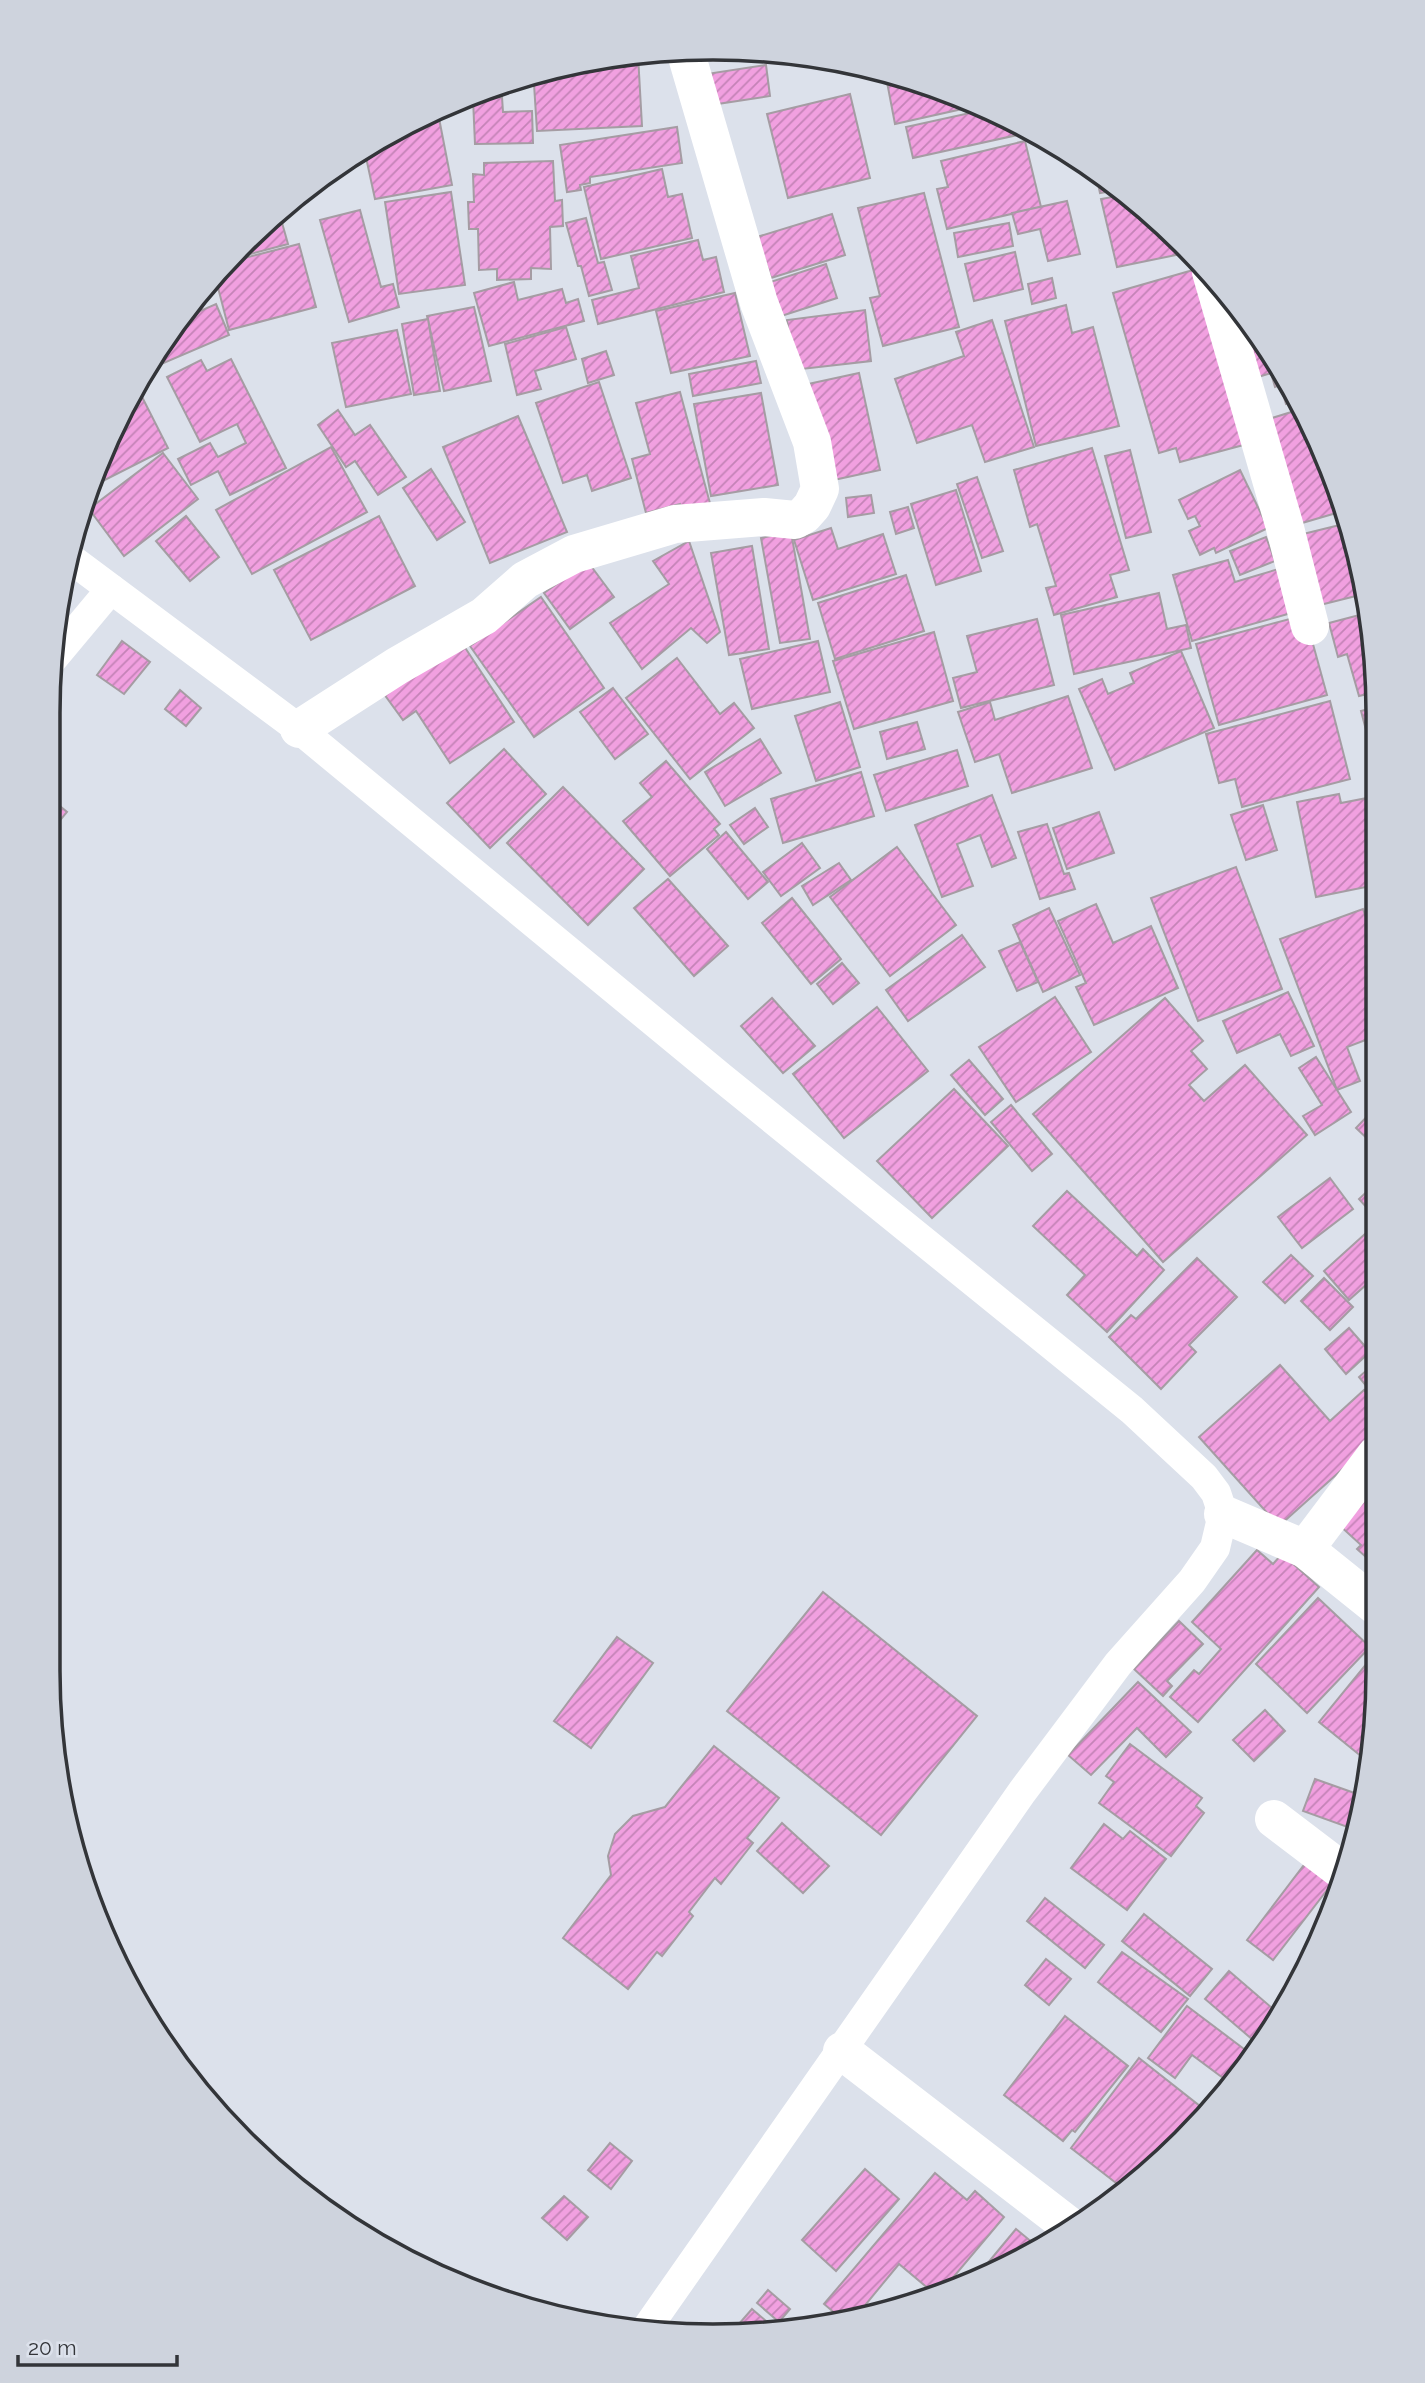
<svg xmlns="http://www.w3.org/2000/svg" width="1425" height="2383" viewBox="0 0 1425 2383" font-family="Raleway,sans-serif">
  <defs>
    <pattern id="building-hatch" width="6" height="6" patternUnits="userSpaceOnUse" patternTransform="scale(1.75)"><rect width="6" height="6" fill="#f1a0e0"/><path d="M-1 1l2-2M0 6l6-6M5 7l2-2" fill="none" stroke="#c483b7"/></pattern>
  </defs>
  <rect width="100%" height="100%" fill="#dce1eb"/>
  <g fill="url(#building-hatch)" stroke="#a59ca3" stroke-width="2">
    <polygon points="638,55 642,126 537,131 534,84 539,84 538,74 583,60"/>
    <polygon points="766,65 770,96 704,106 700,75"/>
    <polygon points="858,65 884,73 859,76"/>
    <polygon points="904,79 967,98 980,105 895,124 887,82"/>
    <polygon points="850,94 870,178 788,198 767,114"/>
    <polygon points="502,97 503,112 532,111 533,143 475,144 473,99"/>
    <polygon points="988,109 1031,132 913,158 906,127"/>
    <polygon points="438,113 452,185 375,199 364,148 424,116"/>
    <polygon points="677,127 682,163 590,177 590,183 580,185 581,190 567,192 560,145"/>
    <polygon points="1025,141 1041,207 947,229 937,189 948,187 941,161"/>
    <polygon points="553,161 555,201 562,200 563,226 550,227 551,269 531,268 531,279 497,280 497,269 479,270 478,229 469,229 468,202 474,202 473,174 484,175 484,163"/>
    <polygon points="662,169 668,197 682,194 692,238 601,259 584,187"/>
    <polygon points="1095,170 1117,190 1100,193"/>
    <polygon points="451,192 465,285 399,294 385,202"/>
    <polygon points="924,193 959,327 883,346 870,298 880,296 858,208"/>
    <polygon points="1123,195 1179,245 1181,254 1117,267 1101,199"/>
    <polygon points="1067,201 1080,254 1048,261 1040,229 1018,234 1012,213"/>
    <polygon points="360,210 381,287 393,284 399,307 349,322 320,220"/>
    <polygon points="279,212 288,244 228,260 242,242"/>
    <polygon points="832,214 845,255 771,278 757,237"/>
    <polygon points="586,218 598,263 604,262 612,290 589,296 581,266 578,266 566,223"/>
    <polygon points="1009,223 1013,246 958,257 954,233"/>
    <polygon points="698,240 703,260 716,257 724,292 598,324 592,300 639,288 631,256"/>
    <polygon points="299,244 316,307 229,330 215,276 225,263"/>
    <polygon points="1015,252 1023,289 974,301 965,264"/>
    <polygon points="826,264 837,298 772,319 761,285"/>
    <polygon points="1200,268 1251,443 1180,462 1176,448 1159,453 1113,293"/>
    <polygon points="1052,278 1056,298 1032,304 1028,284"/>
    <polygon points="514,282 518,300 562,289 566,303 578,299 584,321 489,346 474,293"/>
    <polygon points="735,293 750,356 671,373 656,311"/>
    <polygon points="216,304 229,335 145,371 160,343 177,321"/>
    <polygon points="1066,305 1072,333 1093,327 1119,426 1036,446 1005,321"/>
    <polygon points="474,307 491,381 444,391 427,316"/>
    <polygon points="865,310 871,361 793,370 787,320"/>
    <polygon points="1243,316 1289,380 1297,400 1286,404 1280,385 1275,387 1271,373 1252,379"/>
    <polygon points="428,319 440,391 414,395 402,324"/>
    <polygon points="992,320 1034,447 985,462 972,425 917,443 895,379 964,356 956,332"/>
    <polygon points="566,327 576,359 535,371 541,389 517,395 505,344"/>
    <polygon points="397,330 411,394 346,407 332,343"/>
    <polygon points="606,351 614,375 588,383 582,359"/>
    <polygon points="231,359 286,468 230,495 218,471 191,485 178,459 210,443 218,457 246,443 237,424 200,442 167,377 201,360 207,371"/>
    <polygon points="756,361 761,383 693,396 689,374"/>
    <polygon points="859,373 880,470 829,481 808,384"/>
    <polygon points="599,382 631,478 592,491 587,475 563,483 536,403"/>
    <polygon points="138,389 168,448 87,489 136,390"/>
    <polygon points="680,392 711,507 683,515 680,504 646,513 632,459 650,454 636,403"/>
    <polygon points="761,393 778,485 711,496 694,404"/>
    <polygon points="1301,409 1343,511 1292,526 1259,422"/>
    <polygon points="338,410 355,435 370,425 406,477 378,495 355,461 346,467 318,425"/>
    <polygon points="518,416 567,532 490,563 443,447"/>
    <polygon points="331,447 367,512 252,574 216,510"/>
    <polygon points="1092,448 1129,570 1110,575 1117,597 1054,615 1046,588 1056,586 1037,524 1030,527 1014,470"/>
    <polygon points="1130,450 1151,532 1126,538 1105,456"/>
    <polygon points="163,453 198,499 124,556 89,509"/>
    <polygon points="431,469 465,522 437,540 403,488"/>
    <polygon points="1240,470 1268,528 1216,553 1214,548 1200,555 1189,531 1200,526 1195,516 1188,519 1179,500"/>
    <polygon points="977,477 1003,551 982,558 957,484"/>
    <polygon points="956,490 981,571 936,585 911,504"/>
    <polygon points="871,495 874,513 848,517 846,498"/>
    <polygon points="908,507 914,528 896,534 890,512"/>
    <polygon points="186,516 219,557 190,581 156,541"/>
    <polygon points="379,516 415,586 311,640 274,570"/>
    <polygon points="1348,523 1355,540 1364,594 1316,606 1299,535"/>
    <polygon points="831,528 838,549 883,534 896,574 813,600 794,540"/>
    <polygon points="791,532 810,639 780,643 761,538"/>
    <polygon points="1266,537 1275,561 1240,575 1230,551"/>
    <polygon points="689,541 720,632 707,643 691,628 642,669 610,623 669,584 653,561"/>
    <polygon points="752,546 769,649 729,655 711,553"/>
    <polygon points="1228,560 1235,582 1282,568 1295,612 1192,641 1173,575"/>
    <polygon points="588,562 614,597 570,629 544,593"/>
    <polygon points="906,575 924,631 835,659 818,603"/>
    <polygon points="1159,593 1167,629 1186,625 1191,648 1074,674 1061,615"/>
    <polygon points="541,597 604,688 534,737 470,646"/>
    <polygon points="1367,613 1376,669 1376,692 1359,696 1347,654 1338,657 1329,623"/>
    <polygon points="1305,615 1327,695 1219,725 1196,644"/>
    <polygon points="1037,619 1054,685 961,708 953,678 977,672 967,636"/>
    <polygon points="934,632 953,701 854,729 833,661"/>
    <polygon points="122,641 150,662 124,694 97,675"/>
    <polygon points="818,641 830,692 752,709 740,659"/>
    <polygon points="462,643 514,722 450,763 416,711 403,720 384,694"/>
    <polygon points="1181,651 1214,728 1115,770 1079,689 1102,679 1108,694 1134,683 1130,673"/>
    <polygon points="677,658 720,714 734,703 754,728 690,779 626,698"/>
    <polygon points="613,688 648,734 615,759 580,712"/>
    <polygon points="180,690 201,708 186,726 165,709"/>
    <polygon points="1068,696 1092,768 1012,793 999,754 975,762 958,712 990,702 995,720"/>
    <polygon points="1330,701 1350,779 1242,807 1235,779 1219,783 1206,734"/>
    <polygon points="840,702 860,767 816,781 795,716"/>
    <polygon points="1376,707 1376,768 1361,711"/>
    <polygon points="917,722 925,749 887,759 880,732"/>
    <polygon points="760,739 781,773 725,806 705,772"/>
    <polygon points="504,749 546,794 490,848 447,803"/>
    <polygon points="957,750 968,786 886,811 874,775"/>
    <polygon points="666,761 720,824 714,829 719,835 670,876 623,821 652,797 640,783"/>
    <polygon points="861,772 874,816 783,843 771,799"/>
    <polygon points="563,787 644,869 588,925 507,843"/>
    <polygon points="1339,794 1341,803 1367,798 1376,847 1376,885 1316,897 1297,802"/>
    <polygon points="992,795 1016,858 992,867 980,835 957,844 973,886 942,897 915,825"/>
    <polygon points="49,797 67,812 48,835"/>
    <polygon points="1263,805 1277,850 1246,860 1231,815"/>
    <polygon points="755,808 768,827 744,844 730,825"/>
    <polygon points="1099,812 1114,853 1067,869 1053,828"/>
    <polygon points="1047,824 1064,874 1069,873 1075,889 1040,899 1018,832"/>
    <polygon points="726,832 768,882 748,899 707,849"/>
    <polygon points="802,843 820,868 781,896 763,872"/>
    <polygon points="897,847 956,925 890,976 830,897"/>
    <polygon points="839,863 851,880 813,905 802,886"/>
    <polygon points="1236,867 1282,989 1198,1021 1151,898"/>
    <polygon points="668,879 728,946 694,976 634,908"/>
    <polygon points="792,898 841,959 811,984 762,923"/>
    <polygon points="1096,904 1113,943 1151,926 1178,988 1094,1025 1076,987 1086,983 1058,921"/>
    <polygon points="1049,908 1080,975 1043,992 1013,925"/>
    <polygon points="1363,909 1376,945 1376,1036 1347,1047 1360,1081 1337,1090 1280,939"/>
    <polygon points="962,935 985,967 908,1021 886,990"/>
    <polygon points="1020,942 1038,982 1017,991 999,951"/>
    <polygon points="842,963 859,983 833,1004 817,984"/>
    <polygon points="1288,992 1314,1046 1291,1056 1280,1034 1237,1053 1223,1021"/>
    <polygon points="1055,997 1091,1052 1016,1102 979,1047"/>
    <polygon points="772,998 815,1046 783,1073 741,1026"/>
    <polygon points="1165,998 1203,1041 1191,1051 1207,1069 1189,1085 1204,1101 1245,1065 1307,1135 1163,1262 1033,1114"/>
    <polygon points="877,1007 928,1071 844,1138 793,1074"/>
    <polygon points="1316,1057 1351,1112 1315,1135 1303,1116 1322,1105 1299,1068"/>
    <polygon points="969,1060 1003,1099 985,1115 951,1075"/>
    <polygon points="954,1089 1008,1146 932,1218 877,1161"/>
    <polygon points="1011,1105 1052,1154 1032,1171 991,1122"/>
    <polygon points="1376,1107 1376,1147 1356,1128"/>
    <polygon points="1330,1178 1353,1209 1302,1248 1278,1217"/>
    <polygon points="1376,1183 1376,1218 1359,1199"/>
    <polygon points="1067,1191 1137,1256 1143,1249 1164,1270 1107,1332 1067,1295 1085,1275 1033,1226"/>
    <polygon points="1376,1224 1376,1276 1349,1300 1324,1271"/>
    <polygon points="1291,1255 1313,1276 1285,1303 1263,1282"/>
    <polygon points="1197,1258 1237,1297 1189,1345 1196,1352 1161,1389 1109,1337 1131,1315 1136,1319"/>
    <polygon points="1324,1278 1353,1307 1330,1330 1301,1301"/>
    <polygon points="1349,1328 1370,1352 1346,1374 1325,1349"/>
    <polygon points="1376,1362 1376,1398 1359,1377"/>
    <polygon points="1280,1365 1330,1421 1364,1390 1376,1403 1376,1439 1279,1526 1199,1437"/>
    <polygon points="1376,1479 1376,1566 1357,1549 1361,1545 1338,1524"/>
    <polygon points="1257,1550 1273,1564 1282,1554 1319,1587 1198,1722 1170,1697 1194,1670 1199,1674 1221,1649 1192,1622"/>
    <polygon points="823,1592 977,1716 881,1835 727,1711"/>
    <polygon points="1318,1598 1370,1647 1307,1713 1256,1664"/>
    <polygon points="1179,1621 1203,1644 1167,1681 1172,1686 1163,1696 1134,1669"/>
    <polygon points="617,1637 653,1663 591,1748 554,1721"/>
    <polygon points="1376,1652 1376,1714 1367,1761 1319,1722"/>
    <polygon points="1138,1682 1191,1732 1166,1757 1137,1728 1091,1775 1068,1755"/>
    <polygon points="1265,1710 1285,1731 1254,1761 1233,1740"/>
    <polygon points="1130,1744 1202,1798 1196,1806 1204,1813 1171,1856 1099,1803 1114,1782 1106,1776"/>
    <polygon points="714,1746 779,1798 747,1838 753,1843 721,1884 715,1878 689,1912 693,1916 662,1956 657,1952 628,1989 563,1938 611,1875 608,1856 615,1834 633,1816 665,1807"/>
    <polygon points="1315,1779 1360,1795 1353,1829 1303,1811"/>
    <polygon points="782,1823 829,1866 803,1893 757,1851"/>
    <polygon points="1104,1824 1123,1839 1130,1831 1166,1859 1127,1910 1071,1868"/>
    <polygon points="1307,1861 1334,1881 1273,1960 1247,1940"/>
    <polygon points="1045,1898 1104,1945 1085,1968 1027,1921"/>
    <polygon points="1144,1914 1212,1969 1190,1996 1122,1941"/>
    <polygon points="1122,1952 1188,1999 1161,2032 1098,1982"/>
    <polygon points="1046,1959 1071,1979 1049,2005 1025,1985"/>
    <polygon points="1229,1971 1279,2014 1265,2040 1260,2046 1205,1999"/>
    <polygon points="1187,2006 1252,2055 1227,2081 1192,2055 1175,2078 1148,2058"/>
    <polygon points="1065,2016 1128,2066 1075,2132 1072,2130 1063,2141 1004,2095"/>
    <polygon points="1139,2058 1200,2106 1221,2080 1225,2083 1125,2190 1071,2148"/>
    <polygon points="610,2143 632,2161 611,2189 588,2170"/>
    <polygon points="865,2169 899,2199 836,2271 802,2240"/>
    <polygon points="935,2173 967,2200 975,2191 1004,2217 940,2293 936,2295 899,2264 866,2304 873,2309 837,2315 824,2304"/>
    <polygon points="564,2196 588,2217 567,2240 542,2218"/>
    <polygon points="1016,2229 1033,2243 982,2270"/>
    <polygon points="768,2290 790,2309 779,2322 757,2303"/>
    <polygon points="752,2309 772,2326 731,2333"/>
  </g>
  <g fill="none" stroke-linecap="round" stroke-linejoin="round">
    <g stroke="#fff" stroke-width="30">
      <polyline points="71,559 299,729 722,1078 1132,1410 1204,1477 1216,1493 1223,1514 1215,1548 1192,1581 1118,1664 1022,1792 649,2325"/>
      <polyline points="50,662 111,589"/>
    </g>
    <g stroke="#fff" stroke-width="38">
      <polyline points="1211,272 1284,524 1310,626"/>
      <polyline points="299,729 397,666 484,616 525,580 574,554 675,524 764,517 795,520 804,515 812,506 820,489 812,442 759,303 685,50"/>
      <polyline points="1223,1514 1305,1549 1376,1606"/>
      <polyline points="1305,1549 1376,1455"/>
      <polyline points="1274,1819 1345,1873"/>
      <polyline points="842,2051 1068,2225"/>
    </g>
  </g>
  <path d="M0 0H1425V2383H0ZM713 60H713A653 653 0 0 1 1366 713V1671A653 653 0 0 1 713 2324H713A653 653 0 0 1 60 1671V713A653 653 0 0 1 713 60Z" fill="#ced3dd" fill-rule="evenodd"/>
  <path fill="none" stroke="#333539" stroke-width="3.5" d="M713 60H713A653 653 0 0 1 1366 713V1671A653 653 0 0 1 713 2324H713A653 653 0 0 1 60 1671V713A653 653 0 0 1 713 60Z"/>
  <path d="M18 2355v10h159v-10" fill="none" stroke="#333539" stroke-width="3.5"/>
  <text x="28" y="2355" font-size="21" fill="#333539" stroke="#dce1eb" stroke-width="5" paint-order="stroke">20 m</text>
</svg>
